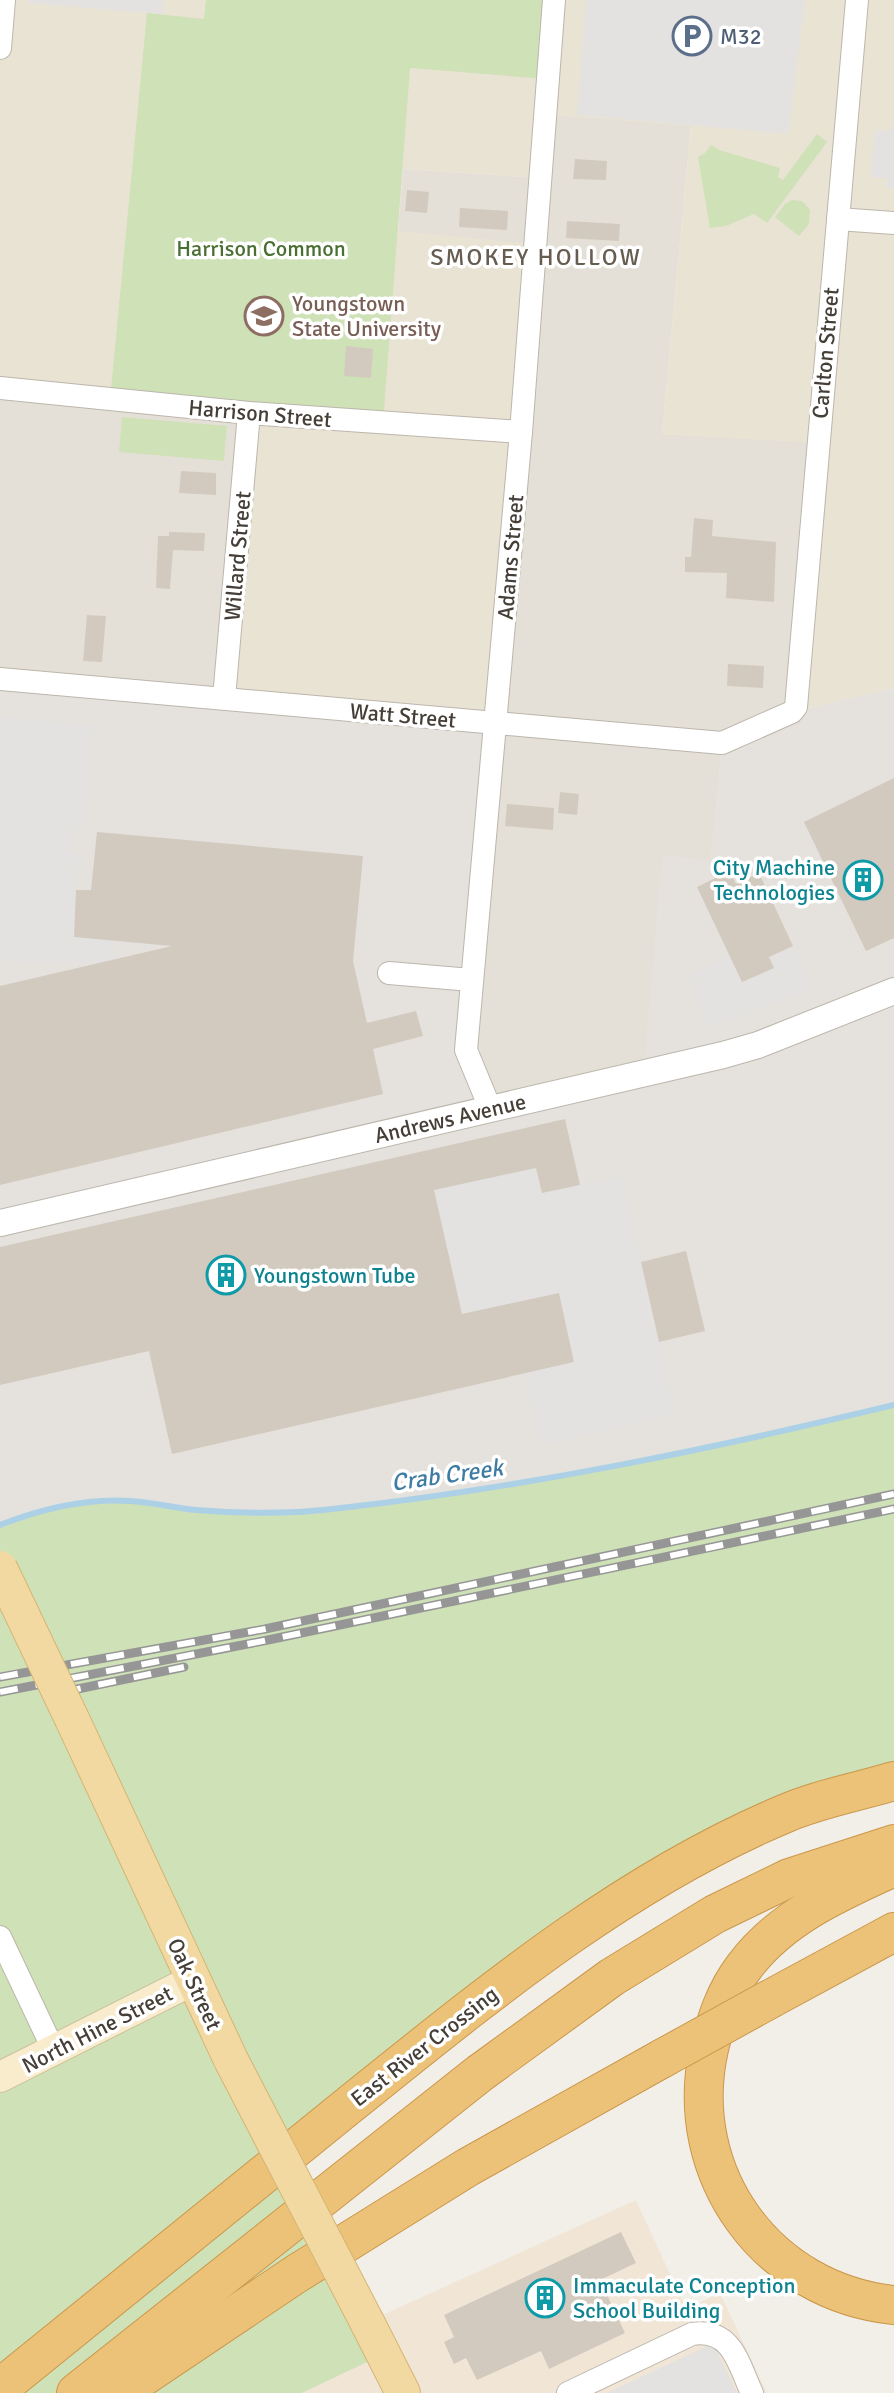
<svg xmlns="http://www.w3.org/2000/svg" width="894" height="2393" viewBox="0 0 894 2393" font-family="Signika,sans-serif">
  <rect width="100%" height="100%" fill="#f2efe8"/>
  <polygon fill="#e5e0d7" points="544,114 691,125 662,434 817,442 796,707 722,744 711,861 663,856 644,1073 490,1108 0,679 0,388 398,231 403,169 539,178"/>
  <polygon fill="#f1e5d6" points="636,2200 686,2309 720,2293 767,2393 302,2393 383,2354 367,2322"/>
  <polygon fill="#e5e1dd" points="0,679 495,723 466,1050 491,1108 644,1073 662,856 711,860 722,743 792,712 894,688 894,1405 775,1433 570,1476 339,1509 240,1516 129,1501 73,1504 25,1515 0,1525"/>
  <polygon fill="#e9e3d4" points="4,0 894,0 894,688 792,712 817,443 662,434 691,126 544,114 539,178 403,169 398,231 535,244 495,723 224,698 249,414 0,388 0,48"/>
  <g fill="#cfe1b6">
    <polygon points="206,0 554,0 546,79 410,68 383,423 110,400 147,13 204,19"/>
    <polygon points="817,134 827,142 767,223 754,214 726,226 710,228 698,157 705,153 711,145 719,150 780,168 778,177 783,180"/>
    <polygon points="792,200 802,201 810,210 809,224 799,236 775,217 785,204"/>
    <polygon points="122,417 227,426 224,461 119,452"/>
    <path d="M894,1405v358l-172,81 -441,317 103,193 -82,39h-302v-868c41,-16 86,-27 130,-24 22,1 44,7 66,9 47,4 98,4 145,-2 187,-20 370,-59 553,-103z"/>
  </g>
  <g fill="#e4e2e0">
    <polygon points="28,0 163,0 162,14 28,3"/>
    <polygon points="586,0 805,0 788,134 577,115"/>
    <polygon points="894,120 894,188 886,188 887,179 871,177 875,130 889,131 893,127"/>
    <polygon points="0,716 93,726 84,830 72,829 70,851 79,852 76,890 111,940 122,987 101,992 95,964 0,961"/>
    <polygon points="793,946 813,989 708,1028 688,974 729,955 743,982 773,968 769,957"/>
    <polygon points="536,1168 542,1193 622,1176 675,1415 541,1445 524,1373 559,1294 462,1314 434,1190"/>
    <polygon points="713,2343 737,2393 607,2393"/>
  </g>
  <g fill="none" stroke-linecap="round" stroke-linejoin="round">
    <path stroke="#acd1e7" stroke-width="6" d="M0,1525c41,-16 86,-27 130,-24 22,1 44,7 66,9 47,4 98,4 145,-2 187,-21 370,-59 553,-103"/>
  </g>
  <g fill="#d2cabf">
    <polygon points="575,159 607,161 606,180 573,179"/>
    <polygon points="407,190 429,192 427,213 405,211"/>
    <polygon points="460,208 508,211 507,230 459,227"/>
    <polygon points="567,221 620,224 619,241 566,238"/>
    <polygon points="346,346 373,349 371,378 344,376"/>
    <polygon points="181,471 216,473 216,495 179,493"/>
    <polygon points="694,518 713,520 712,536 776,542 774,602 726,598 727,573 685,572 685,557 691,557"/>
    <polygon points="169,532 205,533 204,551 173,550 170,589 156,588 158,536 169,536"/>
    <polygon points="87,615 106,616 102,662 83,661"/>
    <polygon points="728,664 764,666 763,688 727,686"/>
    <polygon points="894,778 894,938 866,951 804,822"/>
    <polygon points="560,792 579,794 577,815 558,813"/>
    <polygon points="507,804 554,808 553,830 505,826"/>
    <polygon points="97,832 363,856 353,961 367,1023 416,1011 423,1036 373,1049 383,1094 0,1185 0,986 172,946 74,937 76,890 91,890"/>
    <polygon points="730,871 736,884 759,873 793,946 769,957 774,968 742,982 697,887"/>
    <polygon points="565,1119 580,1185 542,1193 536,1168 434,1190 462,1314 559,1293 574,1362 172,1454 149,1351 0,1385 0,1247"/>
    <polygon points="686,1251 705,1331 659,1342 641,1262"/>
    <polygon points="621,2232 636,2263 600,2280 625,2333 549,2369 541,2351 477,2380 466,2358 454,2364 444,2342 454,2337 444,2315"/>
  </g>
  <g fill="none" stroke-linecap="round" stroke-linejoin="round">
    <defs>
      <g id="minor">
        <polyline points="0,48 4,0"/>
        <polyline points="838,219 894,223"/>
        <polyline points="0,388 249,413 521,432"/>
        <polyline points="0,679 722,743 792,712 796,707 857,0"/>
        <polyline points="224,698 249,413"/>
        <polyline points="389,973 471,980"/>
        <polyline points="490,1108 466,1050 521,432 554,0"/>
        <polyline points="0,1937 54,2051"/>
        <path d="M568,2393l124,-59c40,-6 46,29 60,59"/>
      </g>
      <polyline id="tertiary" points="0,1223 723,1055 758,1045 894,991"/>
      <polyline id="secondary" points="0,2077 193,1980"/>
      <g id="primary">
        <polyline points="72,1719 231,2060"/>
        <polyline points="367,2322 403,2393"/>
      </g>
      <g id="motorway">
        <path d="M894,1867c-55,25 -113,50 -150,100 -19,25 -28,52 -35,82 -28,125 58,243 185,256"/>
        <polyline points="772,1998 894,1932"/>
        <path d="M0,2388c116,-94 232,-188 348,-282 136,-109 274,-224 436,-292 34,-15 74,-22 110,-33"/>
        <polyline points="76,2393 480,2073 612,1977 715,1914 789,1878 894,1844"/>
        <polyline points="119,2393 296,2274 468,2167 663,2058"/>
      </g>
    </defs>
    <use href="#minor" stroke="#bcb6ac" stroke-width="24"/>
    <use href="#tertiary" stroke="#bcb6ac" stroke-width="28"/>
    <use href="#secondary" stroke="#ccbf9d" stroke-width="32"/>
    <use href="#primary" stroke="#d5b574" stroke-width="36"/>
    <use href="#motorway" stroke="#ca974b" stroke-width="40"/>
    <use href="#minor" stroke="#fff" stroke-width="22"/>
    <use href="#tertiary" stroke="#fff" stroke-width="26"/>
    <use href="#secondary" stroke="#f8eccd" stroke-width="30"/>
    <use href="#primary" stroke="#f2d9a2" stroke-width="34"/>
    <use href="#motorway" stroke="#ecc279" stroke-width="38"/>
    <defs>
      <g id="rail">
        <polyline points="0,1677 265,1629 894,1494"/>
        <polyline points="0,1692 268,1640 894,1509"/>
        <polyline points="63,1692 184,1667"/>
      </g>
    </defs>
    <use href="#rail" stroke="#969696" stroke-width="9"/>
    <use href="#rail" stroke="#fff" stroke-width="6" stroke-dasharray="18" stroke-linecap="butt"/>
    <defs>
      <g id="primary-bridge">
        <polyline points="0,1568 72,1719"/>
        <polyline points="231,2060 367,2322"/>
      </g>
      <polyline id="motorway-bridge" points="663,2058 772,1998"/>
    </defs>
    <use href="#primary-bridge" stroke="#d5b574" stroke-width="36" stroke-linecap="butt"/>
    <use href="#motorway-bridge" stroke="#ca974b" stroke-width="40" stroke-linecap="butt"/>
    <use href="#primary-bridge" stroke="#f2d9a2" stroke-width="34"/>
    <use href="#motorway-bridge" stroke="#ecc279" stroke-width="38"/>
  </g>
  <defs>
    <symbol id="parking-ring" viewBox="-11 -11 22 22"><circle r="9.5" fill="#fff" stroke="#5c6f8a" stroke-width="1.5"/><path d="M-3.5-5.5H1a3.5 3.5 0 0 1 0 7H-1V5.5H-3.5ZM-1-3.4V-.6H.8a1.4 1.4 0 0 0 0-2.8Z" fill="#5c6f8a"/></symbol>
    <symbol id="university-ring" viewBox="-11 -11 22 22"><circle r="9.5" fill="#fff" stroke="#8d6e63" stroke-width="1.5"/><path d="M0-5L7-2L0 1L-7-2ZM-4 1L0 2.5L4 1V4Q0 6-4 4Z" fill="#8d6e63"/></symbol>
    <symbol id="building-ring" viewBox="-11 -11 22 22"><circle r="9.5" fill="#fff" stroke="#0f9aa8" stroke-width="1.5"/><path d="M-4-6H4V6H1V3H-1V6H-4ZM-2.5-4.3h1.7v1.8h-1.7ZM.8-4.3h1.7v1.8H.8ZM-2.5-1h1.7V.8h-1.7ZM.8-1h1.7V.8H.8Z" fill="#0f9aa8"/></symbol>
  </defs>
  <g fill-rule="evenodd">
    <use href="#parking-ring" x="670" y="14" width="44" height="44"/>
    <use href="#university-ring" x="242" y="294" width="44" height="44"/>
    <use href="#building-ring" x="841" y="858" width="44" height="44"/>
    <use href="#building-ring" x="204" y="1253" width="44" height="44"/>
    <use href="#building-ring" x="523" y="2276" width="44" height="44"/>
  </g>
  <g text-anchor="middle" stroke-width="7" stroke-linejoin="round" paint-order="stroke">
    <g font-size="22" fill="#4e5e75" stroke="#fff" text-anchor="start">
      <text x="720" y="44">M32</text>
    </g>
    <g font-size="22" fill="#4b6f32" stroke="#fff">
      <text x="261" y="256">Harrison Common</text>
    </g>
    <g font-size="22" fill="#785e54" stroke="#fff" text-anchor="start">
      <text x="292" y="311">Youngstown<tspan x="292" dy="25">State University</tspan></text>
    </g>
    <g font-size="22" fill="#453f38" stroke="#fff">
      <text transform="translate(825 353) rotate(-85)" y="8">Carlton Street</text>
      <text transform="translate(260 413) rotate(5)" y="8">Harrison Street</text>
      <text transform="translate(237 556) rotate(-85)" y="8">Willard Street</text>
      <text transform="translate(510 557) rotate(-85)" y="8">Adams Street</text>
      <text transform="translate(403 715) rotate(5)" y="8">Watt Street</text>
      <text transform="translate(450 1118) rotate(-13)" y="8">Andrews Avenue</text>
      <text transform="translate(195 1984) rotate(65)" y="8">Oak Street</text>
      <text transform="translate(97 2029) rotate(-27)" y="8">North Hine Street</text>
      <text transform="translate(424 2046) rotate(-38)" y="8">East River Crossing</text>
    </g>
    <g font-size="22" fill="#0d838f" stroke="#fff" text-anchor="start">
      <text x="835" y="875" text-anchor="end">City Machine<tspan x="835" dy="25">Technologies</tspan></text>
      <text x="254" y="1283">Youngstown Tube</text>
      <text x="573" y="2293">Immaculate Conception<tspan x="573" dy="25">School Building</tspan></text>
    </g>
    <g font-size="24" letter-spacing="2" fill="#665d50" stroke="#fff">
      <text x="536" y="265">SMOKEY HOLLOW</text>
    </g>
    <g font-size="24" font-style="italic" fill="#3e7ca3" stroke="#fff">
      <text transform="translate(447 1475) rotate(-8)" y="8">Crab Creek</text>
    </g>
  </g>
</svg>
